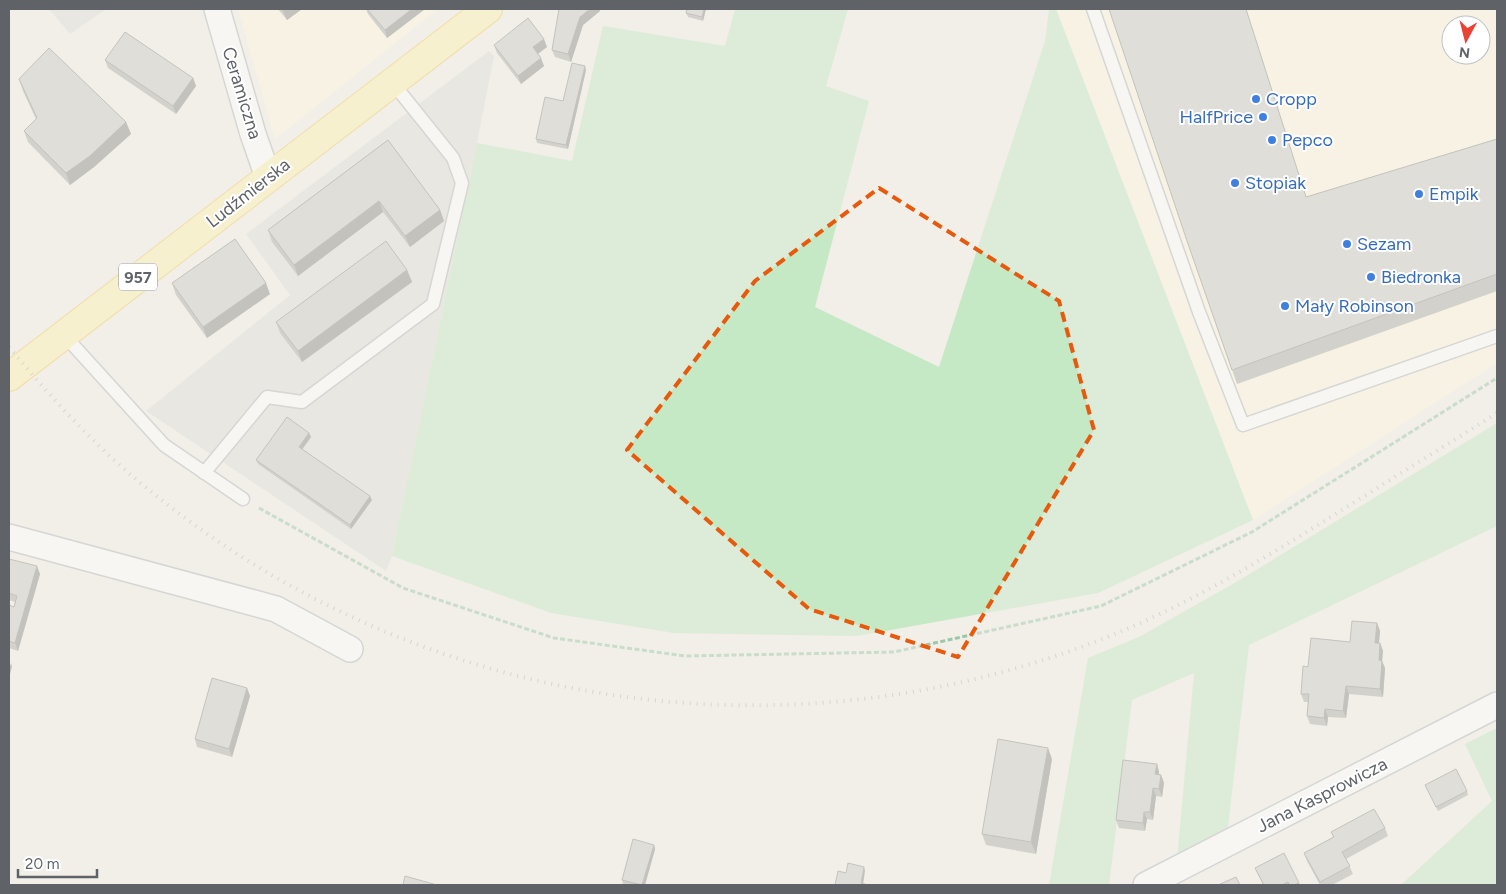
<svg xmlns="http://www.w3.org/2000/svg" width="1506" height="894" viewBox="0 0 1506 894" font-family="Figtree,sans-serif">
  <rect width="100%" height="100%" fill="#f1efe8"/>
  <g fill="#fef7e0" fill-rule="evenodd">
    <polygon points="238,9 438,9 275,139"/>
    <path d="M1056,9h441v354l-244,157zM1451,25h30v30h-30z"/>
  </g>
  <g fill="#e0deda">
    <polygon points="49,9 106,9 70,34"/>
    <polygon points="489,51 494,56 477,143 392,556 386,571 146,411 290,295 246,234"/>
  </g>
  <g fill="#c5e8c5">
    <polygon points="735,9 848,9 826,86 869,101 815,307 939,367 1045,41 1049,9 1056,9 1253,520 1098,593 857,636 674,633 551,613 392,556 477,143 572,161 603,26 725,46"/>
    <polygon points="1497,423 1497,526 1249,645 1227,836 1177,860 1194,673 1132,700 1109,885 1049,885 1088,658 1139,637 1238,581"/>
    <polygon points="1497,728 1497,885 1401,885 1492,801 1465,744"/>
  </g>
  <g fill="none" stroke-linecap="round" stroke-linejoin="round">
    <defs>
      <g id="lane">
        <polyline points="1093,9 1199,312 1243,425 1497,336"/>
        <polyline points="64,335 164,445 243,499"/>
        <polyline points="204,473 267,397 302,402 433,304 462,183 453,158 392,82"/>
      </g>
      <g id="street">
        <polyline points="217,9 253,134 268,177"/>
        <polyline points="9,537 276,609 350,649"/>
        <polyline points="1146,885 1497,705"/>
      </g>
      <polyline id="primary" points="9,377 488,9"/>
    </defs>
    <use href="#lane" stroke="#b5b8bc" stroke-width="15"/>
    <use href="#street" stroke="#b5b8bc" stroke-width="28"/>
    <use href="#primary" stroke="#f2c960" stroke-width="30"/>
    <polyline stroke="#9cc7a9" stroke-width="3" stroke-dasharray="5 2.5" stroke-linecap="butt" points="259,508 403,588 554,638 685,656 894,652 1101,606 1252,532 1497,378"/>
    <use href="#lane" stroke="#fff" stroke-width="12"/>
    <use href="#street" stroke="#fff" stroke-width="25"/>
    <use href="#primary" stroke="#fff2af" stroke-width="28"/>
    <path stroke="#b6b7b8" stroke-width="4" stroke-dasharray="1 6" stroke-linecap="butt" d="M9,347c36,43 73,85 115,122 271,236 647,301 981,169 81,-32 155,-77 229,-123 54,-34 109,-68 163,-102"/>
  </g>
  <g fill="#afaea9">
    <polygon points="278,9 302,9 287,20"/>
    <polygon points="366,9 425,9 387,38 368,14"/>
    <polygon points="559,9 600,11 583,25 571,62 555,57 552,50"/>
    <polygon points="687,9 706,9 703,21 688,17 686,13"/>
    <polygon points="1246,9 1306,197 1497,139 1497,291 1237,384 1186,238"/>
    <polygon points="494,45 547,47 538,54 544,66 521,84 497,53"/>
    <polygon points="105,60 193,78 196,86 176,114 108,68"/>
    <polygon points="586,70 568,149 537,143 536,139 563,101"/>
    <polygon points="19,79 126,122 131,134 94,167 70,185 28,142 24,131 36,119 23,91"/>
    <polygon points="388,140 440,210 444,221 410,247 383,212 298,276 272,242 268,230"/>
    <polygon points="407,270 412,282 302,362 280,333 276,322"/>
    <polygon points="172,283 270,294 207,338 176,295"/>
    <polygon points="309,433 311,437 302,449 372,500 351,529 258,464 256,460"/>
    <polygon points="9,559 40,574 18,651 9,648 9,605 14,607 15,602 9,600"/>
    <polygon points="1377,623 1380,631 1379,643 1380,643 1383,651 1382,661 1385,668 1383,697 1349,694 1346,718 1328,717 1327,726 1310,724 1307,716 1308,702 1304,702 1301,694 1350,642"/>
    <polygon points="247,688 250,696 232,757 197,747 195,739"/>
    <polygon points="1052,759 1036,854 986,845 982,834"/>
    <polygon points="1157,764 1159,772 1159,774 1161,775 1164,783 1162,797 1156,796 1153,820 1147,819 1145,831 1119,828 1116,820"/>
    <polygon points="1425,785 1467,791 1468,795 1438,811"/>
    <polygon points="1385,828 1388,836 1346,859 1353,874 1332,885 1320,885 1307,861 1304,853 1333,837 1331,832"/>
    <polygon points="654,845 655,849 645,885 628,885 623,884 622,880"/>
    <polygon points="1255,868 1299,883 1300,885 1263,885"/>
  </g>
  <g fill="#8f8d8a">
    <polygon points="282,9 302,9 287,20"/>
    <polygon points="412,9 425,9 387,38 385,30"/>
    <polygon points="590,9 599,9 600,11 583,25 571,62 568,54 580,17"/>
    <polygon points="704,9 706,9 703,21 702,17"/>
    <polygon points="544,39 547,47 536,55 533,47"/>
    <polygon points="541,58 544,66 521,84 518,76"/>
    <polygon points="585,66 586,70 568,149 566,145"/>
    <polygon points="193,78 196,86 176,114 173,106"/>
    <polygon points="126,122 131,134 94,167 70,185 66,173"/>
    <polygon points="379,201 383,212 298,276 294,265"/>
    <polygon points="440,210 444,221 410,247 405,236"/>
    <polygon points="407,270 412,282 302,362 298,351"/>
    <polygon points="266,283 270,294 207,338 203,327"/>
    <polygon points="309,433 311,437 301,451 299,447"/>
    <polygon points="370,496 372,500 351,529 350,525"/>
    <polygon points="37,566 40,574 18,651 15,643"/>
    <polygon points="1377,623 1380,631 1378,651 1375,643"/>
    <polygon points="1380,643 1383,651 1382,661 1385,668 1383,697 1380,689 1379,660"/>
    <polygon points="11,663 12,667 9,678 9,669"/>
    <polygon points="1346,686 1349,694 1346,718 1343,711"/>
    <polygon points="247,688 250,696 232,757 229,749"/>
    <polygon points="1325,709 1328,717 1327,726 1324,718"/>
    <polygon points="1048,748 1052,759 1036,854 1031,842"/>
    <polygon points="1157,764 1159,772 1158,782 1155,774"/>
    <polygon points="1161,775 1164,783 1162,797 1159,789"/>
    <polygon points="1153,788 1156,796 1153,820 1150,812"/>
    <polygon points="1144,812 1147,819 1145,831 1143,823"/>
    <polygon points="654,845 655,849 645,885 642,885"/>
    <polygon points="864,867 865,871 863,885 861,883"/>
  </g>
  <g fill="#cccac5" stroke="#8f8d8a">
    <polygon points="367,9 412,9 385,30"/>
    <polygon points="559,9 590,9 580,17 568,54 552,50"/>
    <polygon points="687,9 704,9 702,17 686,13"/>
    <polygon points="1109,9 1246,9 1306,197 1497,139 1497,274 1232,370 1186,238"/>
    <polygon points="528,18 544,39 533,47 541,58 518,76 494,45"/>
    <polygon points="125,32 193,78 173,106 105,60"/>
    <polygon points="49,48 126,122 90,156 66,173 24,131 37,118 19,79"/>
    <polygon points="572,63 585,66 566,145 536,139 545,97 563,101"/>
    <polygon points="388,140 440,210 405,236 379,201 294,265 268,230"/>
    <polygon points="235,239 266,283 203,327 172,283"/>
    <polygon points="386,241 407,270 298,351 276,322"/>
    <polygon points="287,417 309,433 299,447 370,496 350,525 256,460"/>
    <polygon points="9,559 37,566 15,643 9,641 9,605 14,607 17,596 9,593"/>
    <polygon points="1352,621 1377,623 1375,643 1380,643 1379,660 1382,661 1380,689 1346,686 1343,711 1325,709 1324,718 1307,716 1309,694 1301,694 1303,666 1308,667 1311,638 1350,642"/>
    <polygon points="212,678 247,688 229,749 195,739"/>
    <polygon points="998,739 1048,748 1031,842 982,834"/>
    <polygon points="1123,760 1157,764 1155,774 1161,775 1159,789 1153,788 1150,812 1144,812 1143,823 1116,820"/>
    <polygon points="1456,769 1467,791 1436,807 1425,785"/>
    <polygon points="1374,809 1385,828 1342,852 1350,866 1320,882 1304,853 1334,837 1331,832"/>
    <polygon points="633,839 654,845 642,885 622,880"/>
    <polygon points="1284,853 1299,883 1294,885 1289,885 1288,882 1282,885 1264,885 1255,868"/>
    <polygon points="848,863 864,867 861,883 868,885 835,885 838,871 846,873"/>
    <polygon points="405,876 437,885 403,885"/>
    <polygon points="1236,877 1240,885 1218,885"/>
  </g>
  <path d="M0 0H1506V894H0ZM879,188l180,113 35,129 -136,227 -149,-48 -182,-159 128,-169z" fill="#f1efe8" fill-opacity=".55" fill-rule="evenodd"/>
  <path fill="none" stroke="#e8590c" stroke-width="4" stroke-dasharray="10 6" stroke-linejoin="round" d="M879,188l180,113 35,129 -136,227 -149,-48 -182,-159 128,-169z"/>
  <g fill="#3f7fe0" stroke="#fff" stroke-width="2">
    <circle cx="1256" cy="99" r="5"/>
    <circle cx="1263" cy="117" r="5"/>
    <circle cx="1272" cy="140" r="5"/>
    <circle cx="1235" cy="183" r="5"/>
    <circle cx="1419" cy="194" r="5"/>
    <circle cx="1347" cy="244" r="5"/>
    <circle cx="1371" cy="277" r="5"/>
    <circle cx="1285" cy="306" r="5"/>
  </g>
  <g text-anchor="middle" stroke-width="4" stroke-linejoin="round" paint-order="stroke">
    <rect fill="#fff" stroke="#8f9295" stroke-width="1" x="119" y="263.5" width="38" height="27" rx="4"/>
    <g font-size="16" font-weight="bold" fill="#5f6368">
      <text x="138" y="283">957</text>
    </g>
    <g font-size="18" fill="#5f6368" stroke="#fff">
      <text transform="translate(242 93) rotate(73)" y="6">Ceramiczna</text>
      <text transform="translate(248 193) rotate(-38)" y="6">Ludźmierska</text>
      <text transform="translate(1322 795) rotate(-27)" y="6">Jana Kasprowicza</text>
    </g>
    <g font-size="18" fill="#366cbe" stroke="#fff" text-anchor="start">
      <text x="1266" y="105">Cropp</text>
      <text x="1253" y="123" text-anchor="end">HalfPrice</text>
      <text x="1282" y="146">Pepco</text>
      <text x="1245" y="189">Stopiak</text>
      <text x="1429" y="200">Empik</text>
      <text x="1357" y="250">Sezam</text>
      <text x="1381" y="283">Biedronka</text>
      <text x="1295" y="312">Mały Robinson</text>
    </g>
  </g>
  <rect width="1506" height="894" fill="none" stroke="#5f6368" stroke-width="20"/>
  <g transform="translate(1466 40) rotate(187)"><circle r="24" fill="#ffffff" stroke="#bfc1c3"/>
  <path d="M0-4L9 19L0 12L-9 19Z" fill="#ea4335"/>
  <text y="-8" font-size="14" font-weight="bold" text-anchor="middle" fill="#5f6368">N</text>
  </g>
  <path d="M18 869v8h79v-8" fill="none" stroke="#5f6368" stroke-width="2.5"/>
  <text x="25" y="869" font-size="15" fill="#5f6368" stroke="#ffffff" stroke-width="4" paint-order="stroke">20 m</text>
</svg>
